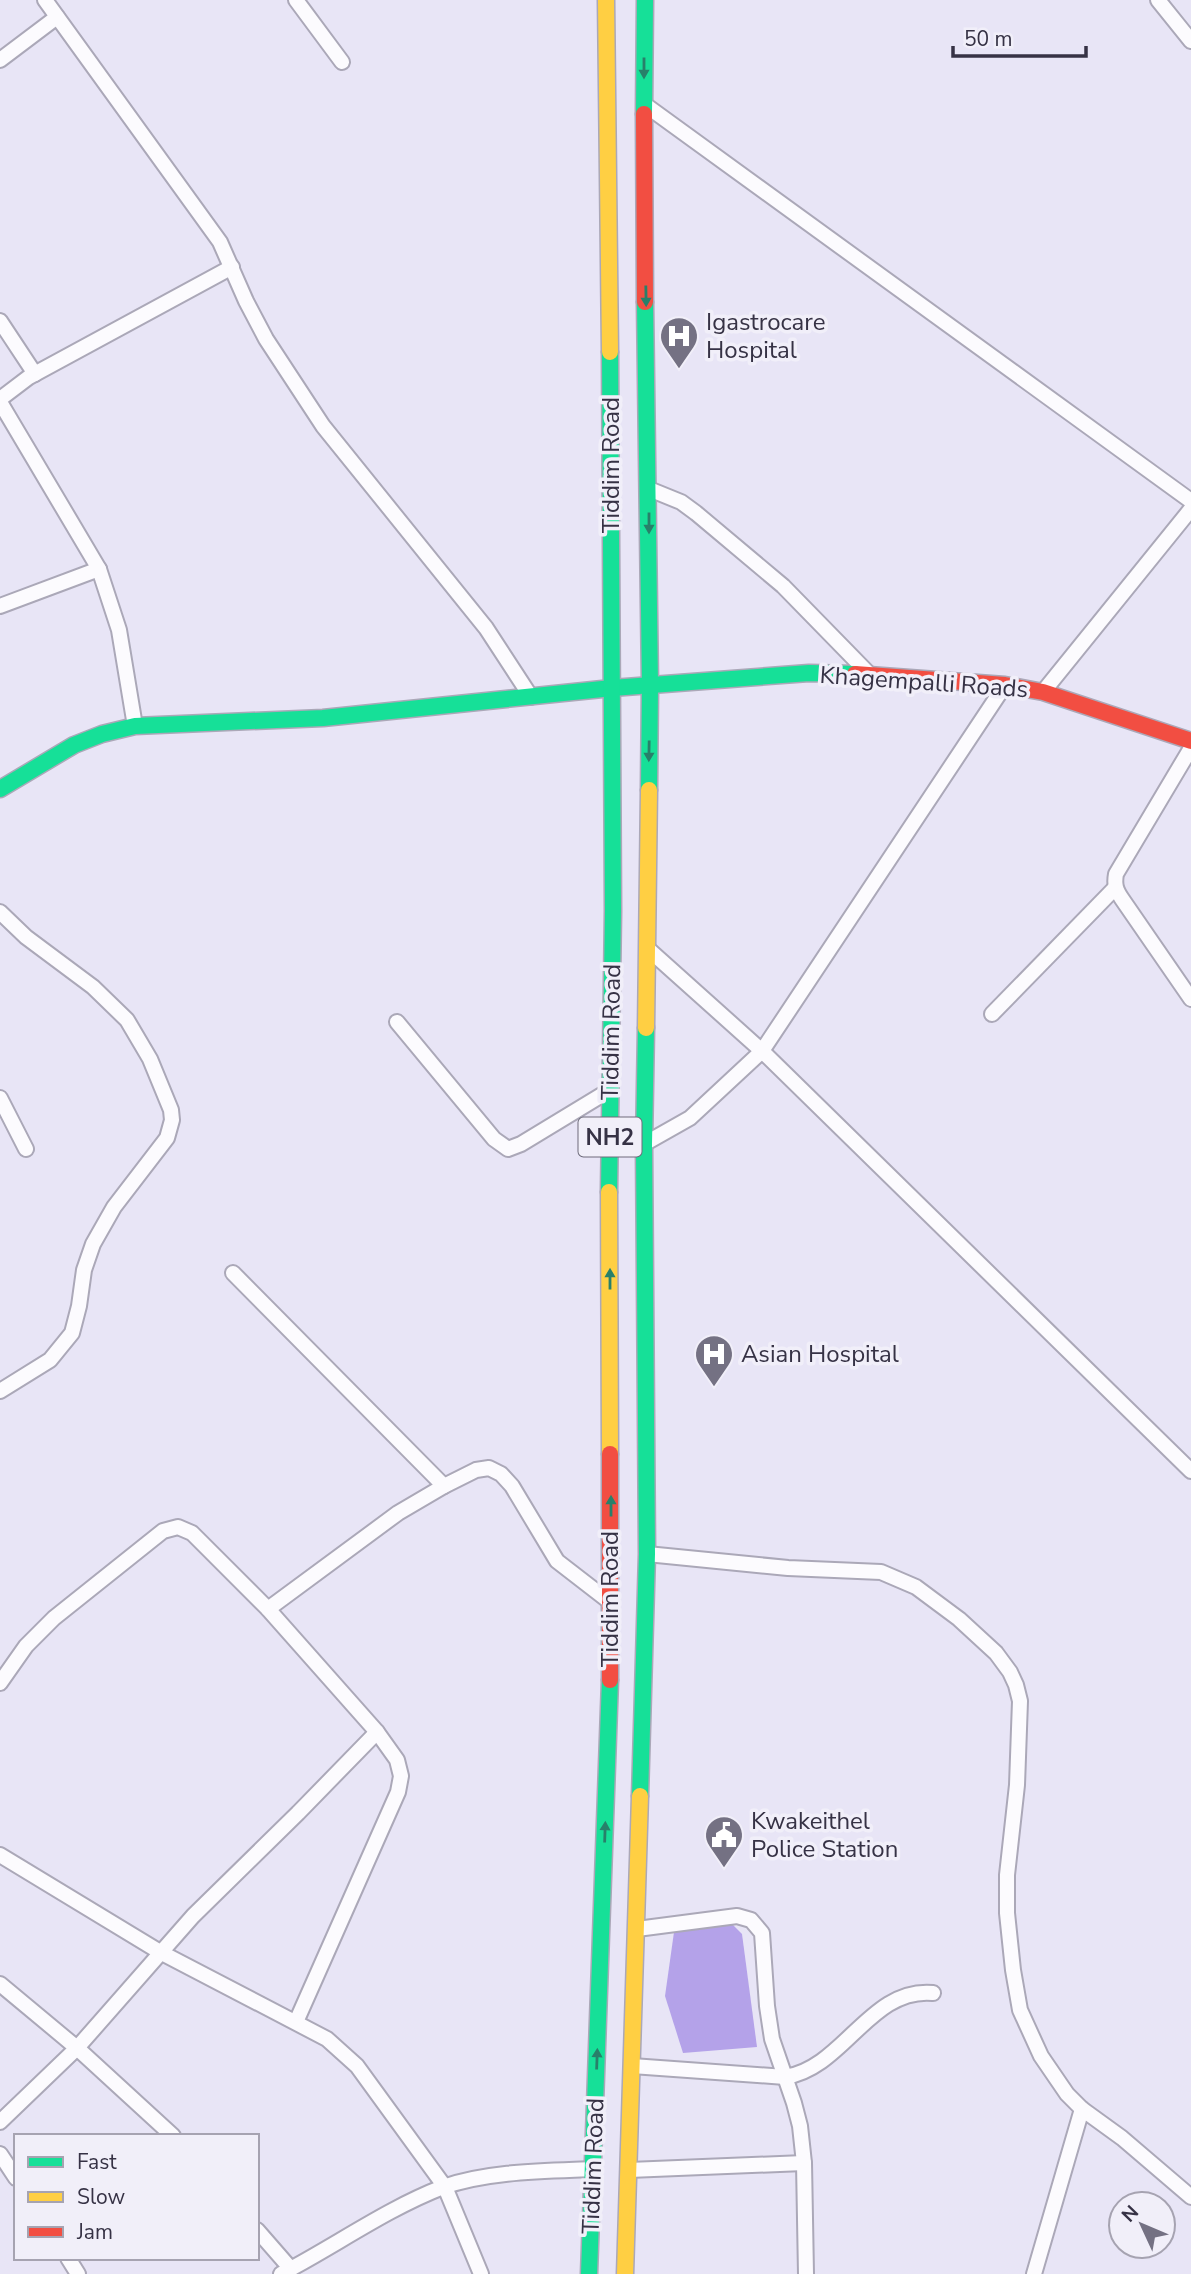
<svg xmlns="http://www.w3.org/2000/svg" width="1191" height="2274" viewBox="0 0 1191 2274" font-family="'Nunito Sans',sans-serif">
  <rect width="100%" height="100%" fill="#e8e5f6"/>
  <polygon fill="#b4a2e9" points="732,1924 742,1934 757,2047 683,2053 665,1996 674,1932"/>
  <g fill="none" stroke-linecap="round" stroke-linejoin="round">
    <defs>
      <g id="street">
        <polyline points="45,0 220,242 246,301 266,339 323,426 486,628 531,697"/>
        <polyline points="296,0 342,62"/>
        <polyline points="1158,0 1191,41"/>
        <polyline points="0,60 57,17"/>
        <polyline points="644,104 1191,501"/>
        <polyline points="0,321 35,374"/>
        <polyline points="0,399 29,377 232,267"/>
        <polyline points="0,402 99,569 119,630 135,726"/>
        <polyline points="649,489 681,502 696,513 783,586 869,674"/>
        <polyline points="0,606 99,569"/>
        <polyline points="1043,692 1191,509"/>
        <path d="M1191,748l-75,126c-2,11 0,16 6,25l69,100"/>
        <polyline points="0,912 26,937 93,987 127,1020 150,1059 171,1110 172,1120 167,1138 114,1207 93,1244 84,1270 79,1306 72,1333 50,1360 0,1391"/>
        <polyline points="647,948 762,1051 1191,1471"/>
        <polyline points="992,1014 1115,888"/>
        <polyline points="397,1022 494,1139 508,1149 521,1144 610,1090"/>
        <polyline points="0,1098 26,1149"/>
        <polyline points="644,1144 690,1118 762,1051 1005,685"/>
        <polyline points="233,1273 444,1486"/>
        <polyline points="647,1554 788,1568 881,1572 916,1587 959,1619 996,1653 1010,1672 1016,1685 1020,1701 1017,1785 1007,1875 1007,1913 1013,1970 1020,2010 1041,2056 1067,2094 1082,2109 1122,2138 1191,2197"/>
        <polyline points="268,1609 398,1513 444,1486 476,1470 489,1468 501,1474 512,1486 557,1561 610,1602"/>
        <polyline points="0,1683 26,1646 54,1618 163,1531 178,1527 192,1533 268,1609 377,1732 397,1760 401,1776 398,1792 296,2022"/>
        <polyline points="0,1855 160,1952 327,2039 357,2066 445,2187 481,2274"/>
        <polyline points="637,1929 737,1916 751,1920 762,1933 767,2006 772,2039 794,2103 800,2126 804,2163 806,2274"/>
        <polyline points="0,1984 77,2048 173,2136"/>
        <path d="M632,2066l153,11c59,-9 85,-90 148,-84"/>
        <polyline points="0,2122 77,2048 193,1916 298,1813 377,1732"/>
        <polyline points="0,2154 16,2178"/>
        <polyline points="629,2170 804,2163"/>
        <polyline points="257,2230 291,2269"/>
        <polyline points="68,2258 78,2274"/>
        <path d="M281,2274c54,-28 105,-65 162,-87 45,-16 103,-16 150,-18"/>
        <polyline points="1034,2274 1082,2109"/>
      </g>
      <g id="fast">
        <polyline points="644,114 645,0"/>
        <polyline points="645,302 650,685 649,790"/>
        <polyline points="0,789 74,745 102,734 135,726 323,718 612,688 809,673 855,674"/>
        <polyline points="609,1192 613,911 610,352"/>
        <polyline points="640,1796 647,1554 644,1144 646,1028"/>
        <polyline points="589,2274 610,1680"/>
      </g>
      <g id="slow">
        <polyline points="606,0 610,352"/>
        <polyline points="646,1028 649,790"/>
        <polyline points="609,1192 610,1454"/>
        <polyline points="625,2274 640,1796"/>
      </g>
      <g id="jam">
        <polyline points="644,114 645,302"/>
        <polyline points="855,674 1005,685 1043,692 1191,741"/>
        <polyline points="610,1454 610,1680"/>
      </g>
    </defs>
    <use href="#street" stroke="#aba8b8" stroke-width="18"/>
    <use href="#fast" stroke="#aba8b8" stroke-width="19"/>
    <use href="#slow" stroke="#aba8b8" stroke-width="19"/>
    <use href="#jam" stroke="#aba8b8" stroke-width="19"/>
    <use href="#street" stroke="#fcfbfe" stroke-width="14"/>
    <use href="#fast" stroke="#16e098" stroke-width="16"/>
    <use href="#slow" stroke="#ffcf43" stroke-width="16"/>
    <use href="#jam" stroke="#f24e42" stroke-width="16"/>
  </g>
  <defs><path id="oneway-solid" d="M-6-.8H1V-3.2L6.5 0L1 3.2V.8H-6Z" transform="scale(1.75)"/></defs>
  <g fill="#28806a">
    <use href="#oneway-solid" transform="translate(644 68) rotate(90)"/>
    <use href="#oneway-solid" transform="translate(646 296) rotate(89)"/>
    <use href="#oneway-solid" transform="translate(649 523) rotate(90)"/>
    <use href="#oneway-solid" transform="translate(649 751) rotate(91)"/>
    <use href="#oneway-solid" transform="translate(610 1279) rotate(-90)"/>
    <use href="#oneway-solid" transform="translate(611 1506) rotate(-90)"/>
    <use href="#oneway-solid" transform="translate(605 1832) rotate(-88)"/>
    <use href="#oneway-solid" transform="translate(597 2059) rotate(-88)"/>
  </g>
  <defs>
    <symbol id="hospital-pin" viewBox="-11 -11 22 30"><path d="M0 17L-7.5 6A9.5 9.5 0 1 1 7.5 6Z" fill="#747183" stroke="#f1eff9"/><path d="M-5-5h3v3.5h4V-5h3V5h-3V1.5h-4V5h-3Z" fill="#fff"/></symbol>
    <symbol id="civic-pin" viewBox="-11 -11 22 30"><path d="M0 17L-7.5 6A9.5 9.5 0 1 1 7.5 6Z" fill="#747183" stroke="#f1eff9"/><path d="M-.6-6.5H3V-4.5H.6V-3L4-1V1h2V6H-6V1h2V-1L-.6-3ZM-1.2 2.5V6h2.4V2.5Z" fill="#fff"/></symbol>
  </defs>
  <g fill-rule="evenodd">
    <use href="#hospital-pin" x="657" y="314" width="44" height="60"/>
    <use href="#hospital-pin" x="692" y="1332" width="44" height="60"/>
    <use href="#civic-pin" x="702" y="1813" width="44" height="60"/>
  </g>
  <g text-anchor="middle" stroke-width="7" stroke-linejoin="round" paint-order="stroke">
    <rect fill="#f1eff9" stroke="#6e6b7b" stroke-width="2" x="578.5" y="1117.5" width="63" height="39" rx="5"/>
    <g font-size="23" font-weight="bold" fill="#363245">
      <text x="610" y="1145">NH2</text>
    </g>
    <g font-size="24" fill="#363245" stroke="#f1eff9" text-anchor="start">
      <text x="706" y="330">Igastrocare<tspan x="706" dy="28">Hospital</tspan></text>
      <text x="741" y="1362">Asian Hospital</text>
      <text x="751" y="1829">Kwakeithel<tspan x="751" dy="28">Police Station</tspan></text>
    </g>
    <g font-size="24" fill="#363245" stroke="#f1eff9">
      <text transform="translate(611 465) rotate(-90)" y="8">Tiddim Road</text>
      <text transform="translate(924 682) rotate(4)" y="8">Khagempalli Roads</text>
      <text transform="translate(611 1032) rotate(-89)" y="8">Tiddim Road</text>
      <text transform="translate(610 1599) rotate(-90)" y="8">Tiddim Road</text>
      <text transform="translate(593 2166) rotate(-88)" y="8">Tiddim Road</text>
    </g>
  </g>
  <rect x="14" y="2134" width="245" height="126" fill="#f1eff9" stroke="#a6a3b1" stroke-width="2"/>
  <rect x="28" y="2157" width="35" height="10" fill="#16e098" stroke="#a6a3b1" stroke-width="2"/>
  <text x="77" y="2169" font-size="21" fill="#363245">Fast</text>
  <rect x="28" y="2192" width="35" height="10" fill="#ffcf43" stroke="#a6a3b1" stroke-width="2"/>
  <text x="77" y="2204" font-size="21" fill="#363245">Slow</text>
  <rect x="28" y="2227" width="35" height="10" fill="#f24e42" stroke="#a6a3b1" stroke-width="2"/>
  <text x="77" y="2239" font-size="21" fill="#363245">Jam</text>
  <g transform="translate(1142 2225) rotate(314)"><circle r="33" fill="#f1eff9" stroke="#a6a3b1" stroke-width="2"/>
  <path d="M0-5L12 26L0 18L-12 26Z" fill="#747183"/>
  <text y="-10" font-size="19" font-weight="bold" text-anchor="middle" fill="#363245">N</text>
  </g>
  <path d="M953 46v10h133v-10" fill="none" stroke="#363245" stroke-width="3.5"/>
  <text x="964" y="46" font-size="21" fill="#363245" stroke="#f1eff9" stroke-width="5" paint-order="stroke">50 m</text>
</svg>
